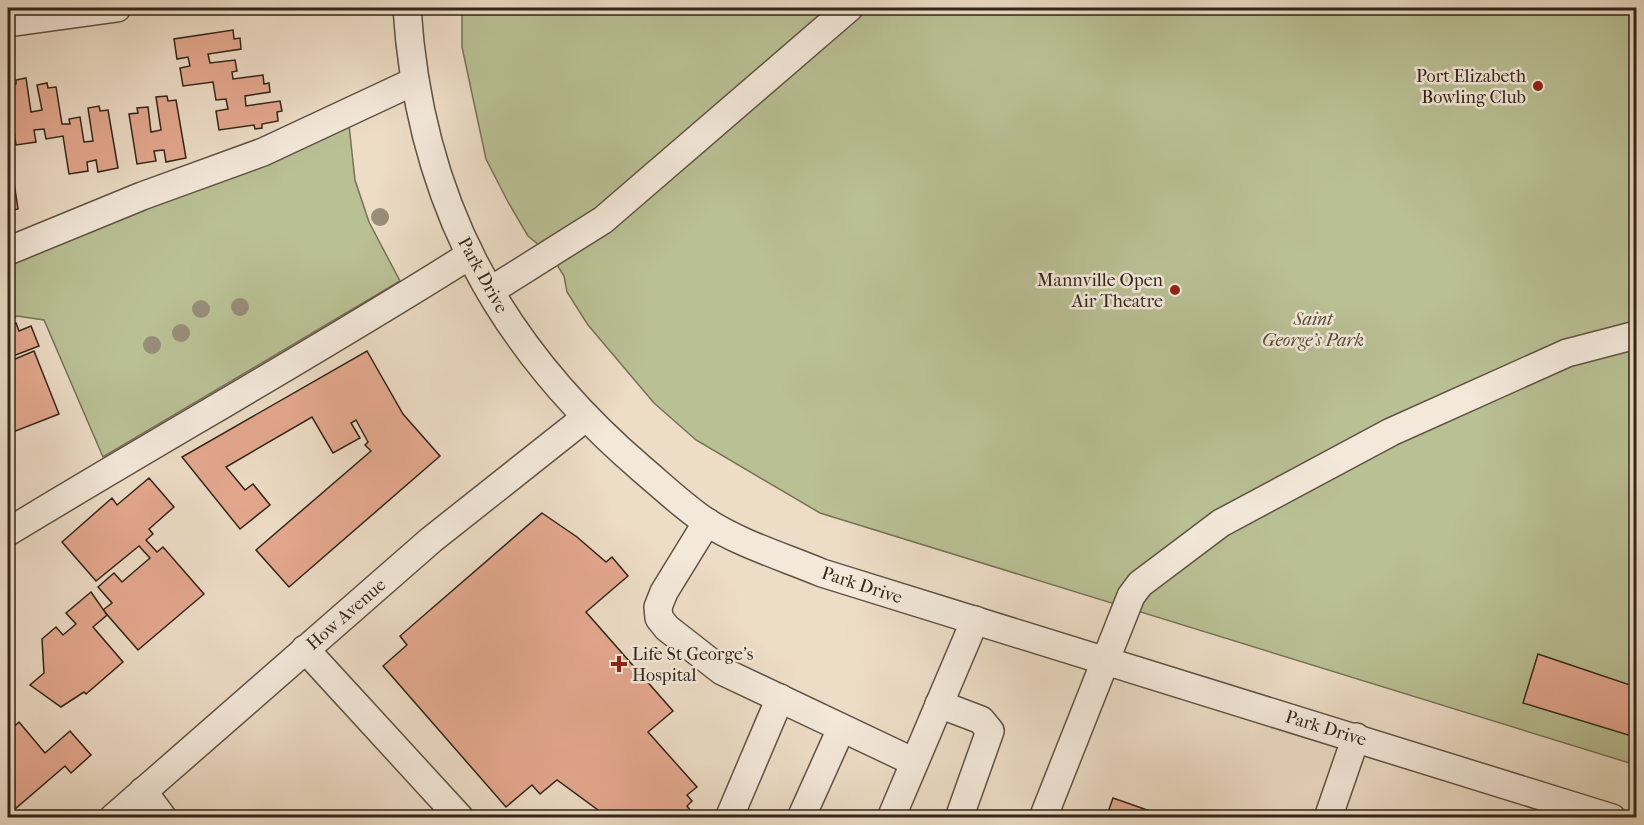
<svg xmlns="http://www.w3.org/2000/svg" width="1644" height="825" viewBox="0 0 1644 825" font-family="'IM FELL French Canon',serif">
  <rect width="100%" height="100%" fill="#eddcc6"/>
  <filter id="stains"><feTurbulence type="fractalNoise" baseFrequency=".00333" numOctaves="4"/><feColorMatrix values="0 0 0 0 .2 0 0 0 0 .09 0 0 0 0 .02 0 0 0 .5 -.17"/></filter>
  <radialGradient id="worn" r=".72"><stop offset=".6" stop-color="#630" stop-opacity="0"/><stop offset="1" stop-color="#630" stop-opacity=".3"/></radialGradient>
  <g fill="#b9c094" stroke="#757256" stroke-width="1.5">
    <polygon points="462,8 1636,8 1636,765 820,513 696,440 654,403 588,325 567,292 564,276 551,255 528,236 508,202 486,159 462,47"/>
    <polygon points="349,125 355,180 369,222 400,281 103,457 44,320 17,316 8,320 8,263"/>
  </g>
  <g fill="#e4a88f" stroke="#312519" stroke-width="1.5">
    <polygon points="233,30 234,39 240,38 241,49 208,54 210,63 235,60 237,71 232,72 233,79 263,75 264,84 269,83 270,92 245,96 246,106 280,101 282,111 277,112 278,121 262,124 262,128 255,129 254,125 219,130 216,111 228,109 226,99 216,100 213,82 183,86 180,68 190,66 188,57 177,59 174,39"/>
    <polygon points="26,78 31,112 42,110 37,85 47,83 48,88 56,87 62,124 70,124 69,119 80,117 84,142 93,141 88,108 99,106 100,111 108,110 118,168 98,172 96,160 87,162 88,171 69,174 63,136 46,139 44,129 34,130 36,142 16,145 8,86 16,84 16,80"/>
    <polygon points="167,96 168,101 176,100 186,158 166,162 164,150 154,151 156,161 137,164 129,114 138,113 137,108 148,107 151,132 161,130 156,97"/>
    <polygon points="9,150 18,209 8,211 8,150"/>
    <polygon points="16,323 19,331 31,326 39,346 8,358 8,326"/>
    <polygon points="34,351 59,414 8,434 8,362"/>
    <polygon points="367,351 403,414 440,456 289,587 256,550 371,451 365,445 368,442 356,420 351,423 360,438 333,453 312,417 226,467 245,490 253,484 270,505 240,529 182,457"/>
    <polygon points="149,478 174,507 149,529 153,534 146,540 157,552 163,547 204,594 138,650 103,610 112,603 98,587 114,573 122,582 150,558 139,546 96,581 62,542 112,498 117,505"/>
    <polygon points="542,513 577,537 606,562 612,557 628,576 586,612 673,711 648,732 697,787 687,795 692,801 687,806 696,818 609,818 557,780 540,794 532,785 506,807 383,666 407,645 400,636"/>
    <polygon points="91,592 107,615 93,627 123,662 86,694 84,692 61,707 30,685 44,673 42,639 56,627 63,635 76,624 66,613"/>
    <polygon points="1538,654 1636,687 1635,737 1523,703"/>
    <polygon points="19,722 45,753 70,731 91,755 71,773 65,766 8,815 8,732"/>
    <polygon points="1113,798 1170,818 1106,818"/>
  </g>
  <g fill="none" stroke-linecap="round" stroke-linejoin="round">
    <defs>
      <g id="minor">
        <path d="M407,8c12,191 90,337 236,462 20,17 40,36 62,51 35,23 79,36 117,52l790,245"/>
        <polyline points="8,23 117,8"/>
        <polyline points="8,251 142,196 263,152 415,81"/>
        <polyline points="490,291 603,220 849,8"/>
        <polyline points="707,522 664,592 658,607 659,618 667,628 722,671 914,762"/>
        <path d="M8,532c153,-93 310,-181 462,-277"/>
        <polyline points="305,649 460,818"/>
        <polyline points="939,704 981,720 990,731 959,818"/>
        <polyline points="143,791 163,818"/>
        <polyline points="113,818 431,540 585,418"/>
        <polyline points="729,818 780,698"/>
        <polyline points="801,818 841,729"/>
        <polyline points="891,818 975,620"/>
        <polyline points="1043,818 1131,596 1140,584 1221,523 1391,432 1567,353 1636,335"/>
        <polyline points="1328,818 1356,737"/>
      </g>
    </defs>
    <use href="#minor" stroke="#605344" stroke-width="30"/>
    <use href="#minor" stroke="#f3e8da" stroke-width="27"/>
  </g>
  <g fill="#988d78">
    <circle cx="380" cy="217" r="9"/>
    <circle cx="240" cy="307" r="9"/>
    <circle cx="201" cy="309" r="9"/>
    <circle cx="181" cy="333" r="9"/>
    <circle cx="152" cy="345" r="9"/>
  </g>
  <g fill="#8f2418" stroke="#f3e8da" stroke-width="2">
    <circle cx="1538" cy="86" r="6"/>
    <circle cx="1175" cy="290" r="6"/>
    <path d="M616 655h6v6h6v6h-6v6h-6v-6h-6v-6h6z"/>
  </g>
  <g text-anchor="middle" stroke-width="5" stroke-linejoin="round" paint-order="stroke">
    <g font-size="18" fill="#312519" stroke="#f3e8da" text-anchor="end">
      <text x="1526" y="82">Port Elizabeth<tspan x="1526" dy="21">Bowling Club</tspan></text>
      <text x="1163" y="286">Mannville Open<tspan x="1163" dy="21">Air Theatre</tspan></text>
      <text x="632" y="660" text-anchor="start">Life St George's<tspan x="632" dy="21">Hospital</tspan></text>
    </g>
    <g font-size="18" fill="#312519" stroke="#f3e8da">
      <text transform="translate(483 275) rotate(61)" y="6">Park Drive</text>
      <text transform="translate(862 585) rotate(18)" y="6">Park Drive</text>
      <text transform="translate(346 614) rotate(-41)" y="6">How Avenue</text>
      <text transform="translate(1326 728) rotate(17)" y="6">Park Drive</text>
    </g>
    <g font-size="18" font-style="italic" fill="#534c38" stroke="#f3e8da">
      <text x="1313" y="325">Saint<tspan x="1313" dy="21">George's Park</tspan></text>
    </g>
  </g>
  <rect width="1644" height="825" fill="none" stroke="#eddcc6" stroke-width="30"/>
  <rect x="9" y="9" width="1626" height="807" fill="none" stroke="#312519" stroke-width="3"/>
  <rect x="15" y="15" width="1614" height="795" fill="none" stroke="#312519" stroke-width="1.5"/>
  <rect width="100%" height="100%" filter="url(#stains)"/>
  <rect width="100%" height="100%" fill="url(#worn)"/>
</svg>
